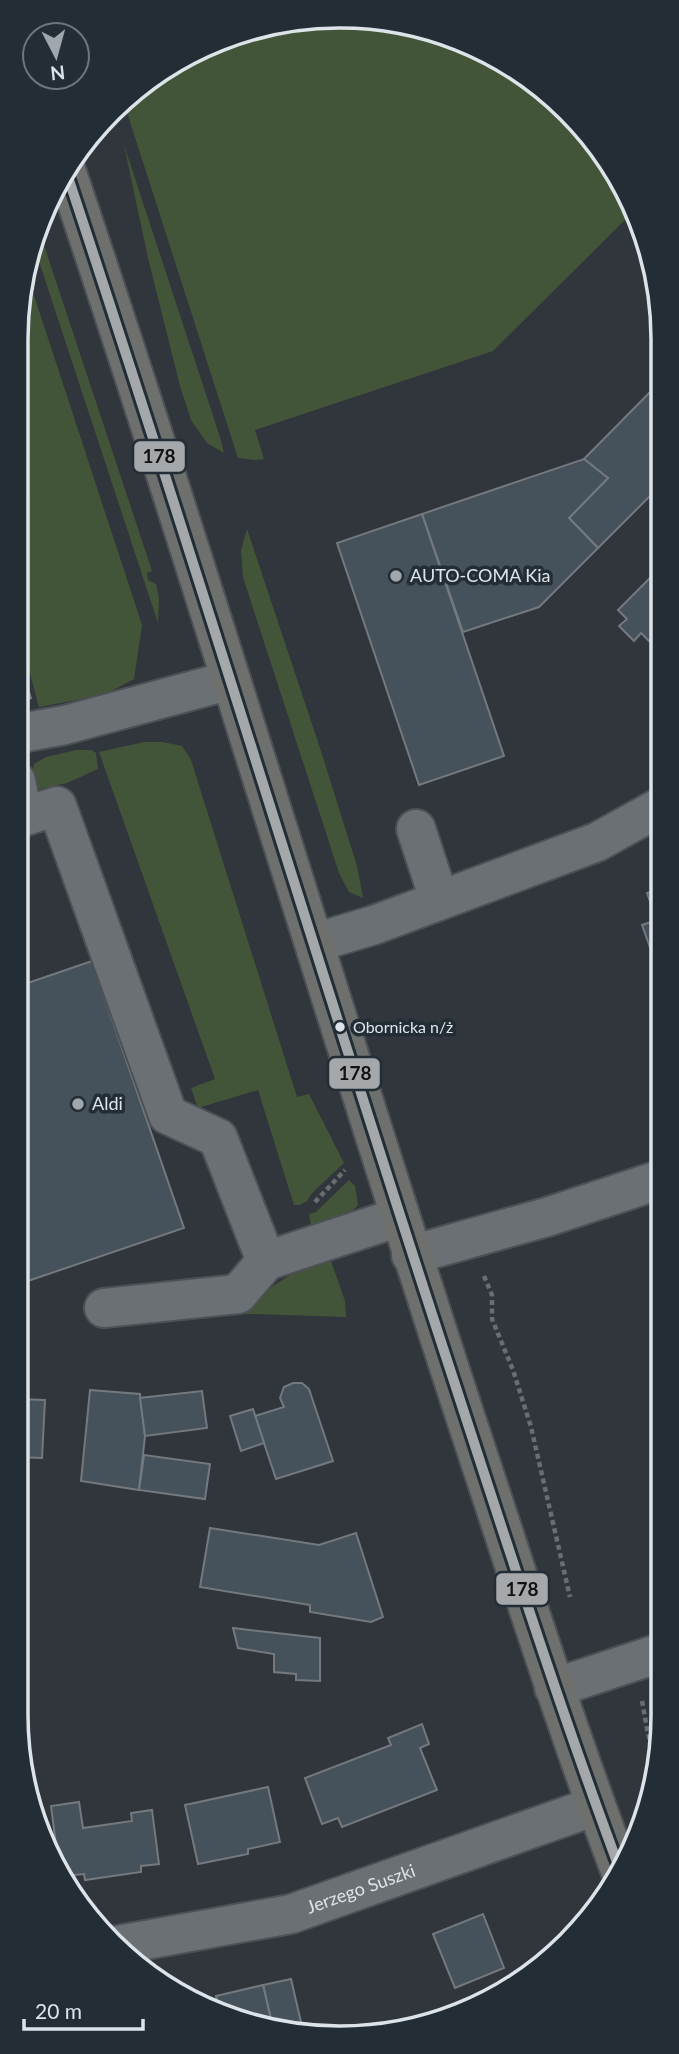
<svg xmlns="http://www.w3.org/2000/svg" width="679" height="2054" viewBox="0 0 679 2054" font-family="Lato,sans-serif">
  <rect width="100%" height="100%" fill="#30363c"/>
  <g fill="#435539">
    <polygon points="297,19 423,27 519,70 583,126 635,210 493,351 255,430 264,459 255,460 238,458 237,455 125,106 177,59"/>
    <polygon points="124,145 220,437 224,453 207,443 191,420 180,386 148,258"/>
    <polygon points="39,230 152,571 147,573 148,580 156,584 159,599 158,623 33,243"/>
    <polygon points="25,268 142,625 134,679 104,695 39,707 26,659 16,662 16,340"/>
    <polygon points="247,529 321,751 357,866 363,898 349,892 339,873 243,577 241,550"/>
    <polygon points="144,742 163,742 182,746 191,760 297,1097 309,1094 344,1163 312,1193 307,1201 299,1205 294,1205 258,1090 198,1108 191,1088 215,1079 99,752"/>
    <polygon points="76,750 91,750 96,753 98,769 67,783 35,790 31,776 34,764 46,757"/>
    <polygon points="349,1180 355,1186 358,1205 349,1214 311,1226 309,1214 316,1212"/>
    <polygon points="331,1261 345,1301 346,1317 219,1313 255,1298 293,1273"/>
  </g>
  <g fill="#45515b" stroke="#74797e" stroke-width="2">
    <polygon points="661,381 661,485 598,548 569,518 608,478 584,459"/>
    <polygon points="584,459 608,478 569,518 598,548 539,607 463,632 422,514"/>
    <polygon points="422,514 504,756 419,785 337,543"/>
    <polygon points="661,567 661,653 641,633 634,641 619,626 627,619 618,610"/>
    <polygon points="19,662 31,698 16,703 16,663"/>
    <polygon points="662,888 662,981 642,925 657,920 647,893"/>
    <polygon points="92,961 184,1228 16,1285 16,987"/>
    <polygon points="293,1383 302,1383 309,1389 333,1461 276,1479 255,1416 284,1407 280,1398 284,1387"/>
    <polygon points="90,1390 140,1394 145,1436 139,1490 81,1481"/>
    <polygon points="202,1391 207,1428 145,1436 140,1398"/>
    <polygon points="16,1399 45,1400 42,1458 16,1457"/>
    <polygon points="253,1409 264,1443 241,1451 230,1416"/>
    <polygon points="144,1455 210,1464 205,1499 139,1490"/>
    <polygon points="210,1528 319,1545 356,1533 383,1617 371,1622 310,1612 310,1605 200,1587"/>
    <polygon points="233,1628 320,1638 320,1681 296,1680 296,1674 274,1672 274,1654 238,1648"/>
    <polygon points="422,1724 429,1744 420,1748 437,1790 342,1827 338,1818 322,1824 305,1778 391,1745 388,1738"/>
    <polygon points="268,1787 280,1842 248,1849 248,1854 198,1864 185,1805"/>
    <polygon points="79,1802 83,1828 132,1821 131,1813 152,1810 159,1864 141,1866 141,1872 85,1880 84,1874 64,1876 59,1868 51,1806"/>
    <polygon points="483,1914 504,1968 455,1988 433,1934"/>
    <polygon points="291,1979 304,2035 273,2028 263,1985"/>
    <polygon points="263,1985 273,2028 219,2012 216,1996"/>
  </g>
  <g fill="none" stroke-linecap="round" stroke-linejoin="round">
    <defs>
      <g id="minor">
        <polyline points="16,734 65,725 231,680"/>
        <polyline points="16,781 23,817 57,806 168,1115 218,1138 266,1261"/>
        <polyline points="416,829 439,899"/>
        <polyline points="314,943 374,925 597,842 662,806"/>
        <polyline points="411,1255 547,1217 662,1179"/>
        <polyline points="104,1308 238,1294 266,1261 399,1217"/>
        <polyline points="554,1688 663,1652"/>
        <path id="s1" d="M118,1945l173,-31 304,-108"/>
      </g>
      <path id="major" d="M67,173c142,422 268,850 408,1273 47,142 92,284 145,424"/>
    </defs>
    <use href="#minor" stroke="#4d5156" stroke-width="42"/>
    <use href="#major" stroke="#4d5156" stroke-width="42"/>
    <g stroke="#6a6d72" stroke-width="4.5" stroke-dasharray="5 3.5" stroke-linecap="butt">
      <polyline points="315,1202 345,1170"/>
      <polyline points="484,1276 492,1295 492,1319 513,1370 531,1427 570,1597"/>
      <polyline points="642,1701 648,1734 657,1765"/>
    </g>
    <use href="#minor" stroke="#6b7074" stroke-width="38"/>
    <use href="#major" stroke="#6e706d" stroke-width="38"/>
    <defs>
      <path id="bus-1" d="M67,174c131,394 251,792 380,1186 56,171 110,341 173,510"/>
    </defs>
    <use href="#bus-1" stroke="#222d35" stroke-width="16"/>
    <use href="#bus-1" stroke="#a4a8ab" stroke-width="10"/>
  </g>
  <g fill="#a0a7ac" stroke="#222d35" stroke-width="2.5">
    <circle cx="396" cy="576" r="7"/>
    <circle cx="78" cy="1104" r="7"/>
  </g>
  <circle fill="#dde4e9" stroke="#222d35" stroke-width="2.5" cx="340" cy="1027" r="6"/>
  <g text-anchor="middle" stroke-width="7" stroke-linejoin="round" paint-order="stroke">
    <g font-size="16" fill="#dde4e9" stroke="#222d35" text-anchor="start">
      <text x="353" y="1033">Obornicka n/ż</text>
    </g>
    <g font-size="18" fill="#dde4e9" stroke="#222d35" text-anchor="start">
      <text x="410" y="582">AUTO-COMA Kia</text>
      <text x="92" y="1110">Aldi</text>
    </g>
    <g font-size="18" fill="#dde4e9" stroke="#222d35">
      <text dy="6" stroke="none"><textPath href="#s1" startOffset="250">Jerzego Suszki</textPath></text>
    </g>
  </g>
  <path d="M0 0H679V2054H0ZM339 28H340A311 311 0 0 1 651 339V1715A311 311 0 0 1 340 2026H339A311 311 0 0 1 28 1715V339A311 311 0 0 1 339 28Z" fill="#222d35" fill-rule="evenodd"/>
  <path fill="none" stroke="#dde4e9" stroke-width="3.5" d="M339 28H340A311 311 0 0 1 651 339V1715A311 311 0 0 1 340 2026H339A311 311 0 0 1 28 1715V339A311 311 0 0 1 339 28Z"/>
  <g stroke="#222d35" stroke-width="2.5">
    <rect x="133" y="440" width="53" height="33" rx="7" fill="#a4a8ab"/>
    <rect x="328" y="1057" width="53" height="33" rx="7" fill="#a4a8ab"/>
    <rect x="495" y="1572" width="54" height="34" rx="7" fill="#a4a8ab"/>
  </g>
  <g font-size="19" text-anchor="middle" font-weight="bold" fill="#111">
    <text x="159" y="463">178</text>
    <text x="355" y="1080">178</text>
    <text x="522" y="1596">178</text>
  </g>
  <g transform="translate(56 56) rotate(174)"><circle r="33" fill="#222d35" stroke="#6d767d" stroke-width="2"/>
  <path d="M0-5L12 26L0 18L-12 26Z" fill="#a0a7ac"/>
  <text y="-10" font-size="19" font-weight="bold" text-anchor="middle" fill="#dde4e9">N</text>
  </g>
  <path d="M24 2019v10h119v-10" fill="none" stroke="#dde4e9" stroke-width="3.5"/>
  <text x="35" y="2019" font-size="21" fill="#dde4e9" stroke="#222d35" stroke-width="5" paint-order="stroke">20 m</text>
</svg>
